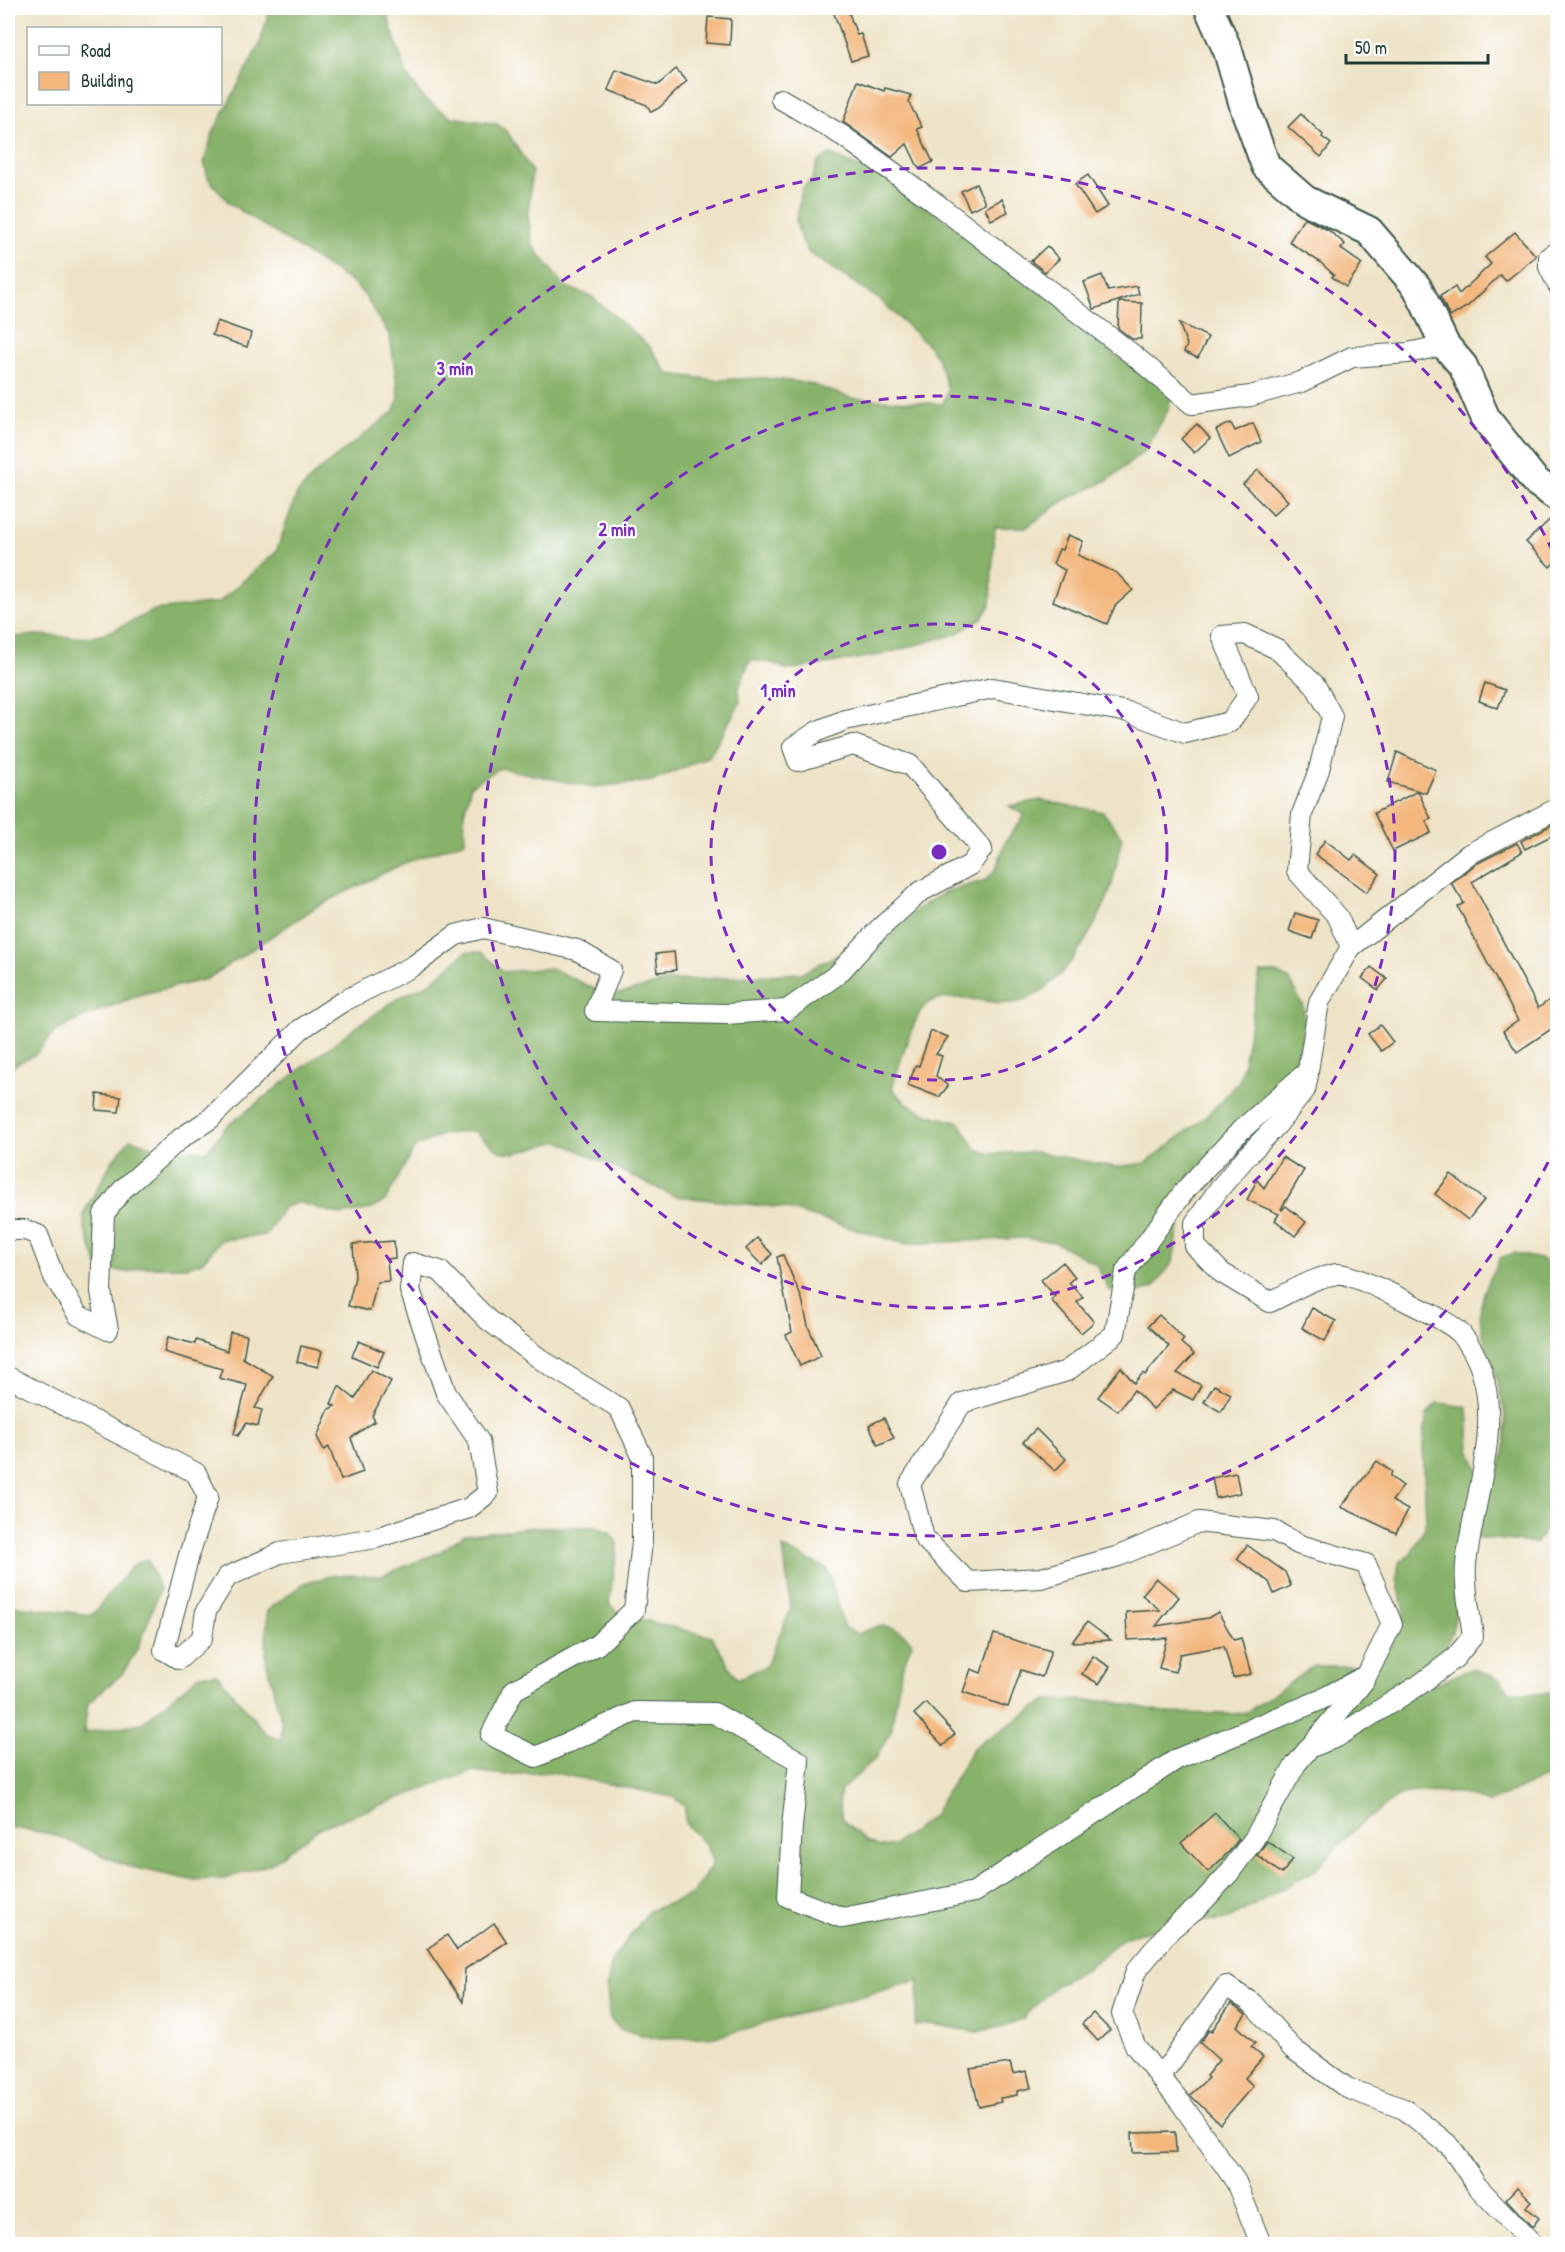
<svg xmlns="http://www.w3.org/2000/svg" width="1565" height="2252" viewBox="0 0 1565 2252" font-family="'Patrick Hand',sans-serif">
  <rect width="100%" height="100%" fill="#fff"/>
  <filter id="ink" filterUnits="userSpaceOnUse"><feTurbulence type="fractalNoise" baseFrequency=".0167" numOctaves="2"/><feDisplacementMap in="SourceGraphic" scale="12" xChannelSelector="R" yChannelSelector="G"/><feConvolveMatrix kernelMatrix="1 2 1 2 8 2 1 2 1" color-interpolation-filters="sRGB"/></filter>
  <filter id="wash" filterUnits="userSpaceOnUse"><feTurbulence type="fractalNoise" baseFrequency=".008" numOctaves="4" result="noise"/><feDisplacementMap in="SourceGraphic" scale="24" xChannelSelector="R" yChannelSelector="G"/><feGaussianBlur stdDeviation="1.35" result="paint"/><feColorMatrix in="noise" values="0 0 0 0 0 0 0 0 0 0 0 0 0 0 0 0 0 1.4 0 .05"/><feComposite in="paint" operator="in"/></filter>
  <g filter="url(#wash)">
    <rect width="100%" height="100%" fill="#eee3c6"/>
    <g fill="#87b269" stroke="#53784e" stroke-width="1.5">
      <polygon points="270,8 385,8 407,76 425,100 451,117 497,124 508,133 532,172 528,215 532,245 564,286 592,297 650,347 668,374 715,380 764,378 808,383 851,398 943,404 948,389 937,357 927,344 879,299 809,253 800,237 796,221 802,189 813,178 817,163 829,154 884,178 960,230 1005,269 1082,319 1111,353 1164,382 1171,395 1168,410 1145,451 1108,480 1065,500 1027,527 995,527 990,605 982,618 956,634 880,655 787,670 773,663 750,660 739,688 740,703 709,756 653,781 592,787 500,768 471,785 464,813 465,841 404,863 316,907 207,979 142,994 84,1017 56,1031 36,1054 8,1068 8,638 37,635 84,638 112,631 155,610 218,603 276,552 297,494 318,471 393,412 399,398 390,336 365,296 354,284 229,203 208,178 204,162 213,133 260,43"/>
      <path d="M1040,800l63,12 19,25c-5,20 -7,43 -15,62 -16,37 -57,109 -104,104 -19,-1 -60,-12 -76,1 -14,11 -29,66 -35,84 17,23 40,29 67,34l17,27 14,5 47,-2 78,15 31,-4 63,-49 31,-34 20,-107h16l14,7 14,29 -2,31 -14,43 -53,75 -54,57 -8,47 -19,25 -15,5 -30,-2 -13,-26 -41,-22 -30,-4 -120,6 -121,-36 -110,-12 -115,-55 -44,12 -16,-2 -25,-20 -30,3 -29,13 -30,54 -14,8 -29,6 -45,-13 -14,6 -17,27 -45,5 -19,22 -16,5h-44l-14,5 -29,-3 -14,-39 -2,-15 28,-52 19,-24 30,10 47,2 19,-24 123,-95 51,-35 30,-14 36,-31h15l23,20 47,-4 58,28 61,-15 132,-8 41,-21 31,1 42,-43 27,-17 43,-13 10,-11 10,-28 19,-26 -16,-9z"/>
      <path d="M1514,1253l29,7 14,15v239l-21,29 -64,-6 -20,94 -20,55 41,-18 28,12 9,12 30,2 17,-3v81l-69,31 -29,-10 -47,-1 -15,5 -39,29 -44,45 -85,48 -47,4 -45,10 -15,6 -36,30 -30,16 -33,33 -15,7 -31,7 -47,-8 -15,2 4,-46 -203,57 -63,1 -31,-8 -12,-10 -3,-31 5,-29 37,-49 43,-16 21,-32 -6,-16 -22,-24v-16l-12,-10 -123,-25 -45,3 -32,-4 -152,56 -51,37 -46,15 -33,1 -64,-14 -75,-32 -44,-7v-222l84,10 41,-50 14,-6 13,30 -22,59 -15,25 -35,30 -4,30 58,-10 59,-49h16l50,61 14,5 1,-17 -16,-63 1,-49 37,-28 31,-8 46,1 57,-23 26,-18 70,-8h61l14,5 9,12 -9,59 10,11 93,23 25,42 29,-13 25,-57 -8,-61 45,21 16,59 14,6c22,-11 38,-12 54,9l-11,28 -10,60 -15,27 -35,32 -2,15 4,15 23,21 14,6 14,-2 38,-28 41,-69 74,-48 63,1 58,12 64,1 15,-2 67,-46h61l29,-53 -7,-35 2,-15 12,-9 15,-29 -3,-81 4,-30 11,-11 30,4 2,45 13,26 15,-4c16,-41 5,-75 -8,-116 -6,-18 -13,-38 -8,-58 3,-14 12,-29 18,-42z"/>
    </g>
    <g id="blocks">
      <g fill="#f3b67c">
        <polygon points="832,8 847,8 857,35 861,34 868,56 851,61"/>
        <polygon points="708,17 731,19 730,45 706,43"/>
        <polygon points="676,69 687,81 659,108 651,112 647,105 608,90 616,70 658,85"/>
        <polygon points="858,81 884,91 885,88 911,95 909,103 922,127 917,129 933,162 919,169 907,144 892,157 843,122"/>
        <polygon points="1301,114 1323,135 1322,137 1331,144 1321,157 1288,127"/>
        <polygon points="1088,175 1108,206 1095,214 1075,184"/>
        <polygon points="976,184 985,203 970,210 961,191"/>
        <polygon points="1002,199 1008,212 991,220 985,208"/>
        <polygon points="1304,218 1328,230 1345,244 1341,249 1362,264 1346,287 1332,277 1334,275 1320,262 1289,242"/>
        <polygon points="1515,232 1536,256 1506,281 1500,275 1468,306 1450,317 1440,296 1455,287 1459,294 1491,264 1485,257"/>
        <polygon points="1047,246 1059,259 1045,272 1031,261"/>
        <polygon points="1102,275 1108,291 1137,286 1139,294 1094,309 1084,282"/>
        <polygon points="1119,302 1142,303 1141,339 1132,339 1118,328"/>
        <polygon points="217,321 251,333 247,347 212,335"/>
        <polygon points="1179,323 1208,337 1198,358 1184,352 1187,345"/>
        <polygon points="1231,423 1235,431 1253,423 1261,442 1229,458 1216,430"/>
        <polygon points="1197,424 1210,438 1194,453 1181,439"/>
        <polygon points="1258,470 1288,501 1273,515 1243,484"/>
        <polygon points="1557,513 1557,560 1550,567 1526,542"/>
        <polygon points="1068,535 1083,541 1078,555 1117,573 1133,590 1115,606 1107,624 1053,601 1065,570 1053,564 1059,549 1062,550"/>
        <polygon points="1485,683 1505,690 1498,708 1479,701"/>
        <polygon points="1397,752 1436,770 1426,793 1388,782"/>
        <polygon points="1418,791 1431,819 1426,821 1431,833 1393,851 1374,813"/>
        <polygon points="1557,822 1557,833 1525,849 1521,841"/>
        <polygon points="1325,840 1351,860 1355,855 1380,874 1367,892 1315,854"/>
        <polygon points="1517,843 1522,852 1472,882 1538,1008 1557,995 1557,1025 1517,1052 1503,1031 1518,1021 1458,907 1464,903 1451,883 1476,864"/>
        <polygon points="1295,913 1318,920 1312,939 1289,931"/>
        <polygon points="674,952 676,970 658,972 656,954"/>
        <polygon points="1371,967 1387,979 1378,990 1362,978"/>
        <polygon points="1380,1025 1393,1042 1381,1051 1368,1034"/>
        <polygon points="931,1031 948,1037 936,1054 942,1056 936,1076 948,1086 939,1097 908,1085 916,1065 919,1066"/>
        <polygon points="97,1094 121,1097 119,1112 96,1110"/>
        <polygon points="1282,1157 1304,1170 1281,1209 1282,1210 1286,1206 1306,1222 1295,1236 1275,1220 1279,1214 1247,1200 1257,1180 1264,1188"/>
        <polygon points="1451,1174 1484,1200 1468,1220 1435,1194"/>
        <polygon points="757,1238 772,1254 762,1265 746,1249"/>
        <polygon points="394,1241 395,1258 387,1259 389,1281 377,1282 370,1311 348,1306 355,1277 353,1244"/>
        <polygon points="783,1255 802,1299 808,1326 821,1356 800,1366 786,1335 792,1332 777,1257"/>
        <polygon points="1063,1262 1075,1277 1069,1282 1083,1297 1077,1302 1094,1322 1081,1333 1051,1300 1055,1296 1041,1280"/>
        <polygon points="1312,1308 1336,1321 1325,1341 1302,1328"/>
        <polygon points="1159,1315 1184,1339 1181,1343 1194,1354 1177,1373 1201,1385 1193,1400 1173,1390 1153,1409 1134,1390 1118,1411 1098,1397 1121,1367 1134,1383 1143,1373 1145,1375 1169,1346 1148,1326"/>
        <polygon points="230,1332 247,1335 243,1358 273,1376 255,1408 262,1410 258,1426 246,1423 238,1436 234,1434 247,1385 219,1378 222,1369 164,1352 168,1337 195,1344 196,1340 227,1351"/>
        <polygon points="359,1341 384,1352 377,1367 352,1356"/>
        <polygon points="301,1346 322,1351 318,1367 297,1362"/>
        <polygon points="371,1370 391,1381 372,1416 375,1421 351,1438 363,1472 341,1480 329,1447 324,1450 317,1437 329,1409 335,1406 331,1404 339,1386 355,1399"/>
        <polygon points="1214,1385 1231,1394 1221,1412 1204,1402"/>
        <polygon points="884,1418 894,1438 878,1445 869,1425"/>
        <polygon points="1036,1429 1066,1459 1055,1471 1023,1442"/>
        <polygon points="1377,1461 1392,1472 1390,1476 1403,1486 1392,1501 1408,1510 1396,1533 1341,1507"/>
        <polygon points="1236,1473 1240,1493 1216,1498 1212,1478"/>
        <polygon points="1247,1545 1285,1572 1291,1586 1274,1594 1269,1582 1237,1559"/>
        <polygon points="1156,1578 1179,1597 1156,1626 1208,1618 1218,1612 1234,1640 1241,1638 1251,1674 1233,1678 1224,1646 1180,1654 1175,1672 1159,1668 1167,1638 1127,1640 1126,1612 1160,1610 1142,1595"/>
        <polygon points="1087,1622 1111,1640 1072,1642"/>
        <polygon points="994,1634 1051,1651 1042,1677 1021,1670 1008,1707 963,1692 971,1669 981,1673"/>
        <polygon points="1093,1656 1110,1667 1099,1684 1082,1674"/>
        <polygon points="926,1703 955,1734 943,1746 914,1714"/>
        <polygon points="1215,1813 1239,1839 1229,1852 1208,1872 1181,1843"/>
        <polygon points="1267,1841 1293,1859 1282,1874 1257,1855"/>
        <polygon points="494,1923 507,1942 465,1969 463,2002 427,1949 447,1935 457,1950"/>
        <polygon points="1231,2003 1246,2014 1237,2026 1255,2043 1251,2047 1263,2057 1245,2078 1253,2086 1220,2124 1190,2095 1208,2078 1206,2076 1219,2060 1200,2043 1209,2030 1211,2032"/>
        <polygon points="1093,2013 1110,2030 1098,2041 1082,2024"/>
        <polygon points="1010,2063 1013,2074 1027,2071 1031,2088 1017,2091 1017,2095 1000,2098 1001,2102 979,2107 970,2069"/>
        <polygon points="1175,2132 1176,2152 1133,2153 1132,2133"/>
        <polygon points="1517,2187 1532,2201 1526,2207 1539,2218 1532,2227 1506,2199"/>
      </g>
    </g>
  </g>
  <g filter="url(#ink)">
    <use href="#blocks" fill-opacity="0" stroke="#3e564a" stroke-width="1.5"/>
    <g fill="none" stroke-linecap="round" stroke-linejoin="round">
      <defs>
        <g id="street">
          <polyline points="781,99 843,136 929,198 1132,354 1192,404 1250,396 1301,382 1352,357 1408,353 1445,345"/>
          <polyline points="1558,251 1549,257 1549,267 1558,285"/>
          <path d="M1308,1075l-3,15 -28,35 -31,32 -27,32 -24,34v23l27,27 48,29c21,-10 44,-25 67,-28 10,-2 55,20 67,26 15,8 48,23 58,35 52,63 12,157 4,229 -2,23 4,49 7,72l-18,22 -36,27 -82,52 -28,11"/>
          <polyline points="8,1230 25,1230 38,1235 54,1277 78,1315 108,1330 101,1292 104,1214 123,1189 181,1138 210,1119 301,1029 342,1002 413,966 456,935 483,928 577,950 611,970 595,1011 726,1014 787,1010 838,974 878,930 920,892 970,865 982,849 910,765 853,745 798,761 793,747 818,731 845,720 993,688 1128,712 1185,733 1230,722 1248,696 1222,636 1245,634 1277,649 1315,685 1332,716 1319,770 1302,814 1297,871 1338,917 1351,947"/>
          <polyline points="8,1377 196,1473 208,1497 189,1555 164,1650 179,1659 202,1638 206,1611 227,1577 280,1553 376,1538 469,1508 488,1493 479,1441 446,1393 410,1290 413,1263 440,1271 488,1320 543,1361 619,1408 642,1456 642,1542 634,1610 597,1645 514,1690 491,1735 536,1757 635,1712 714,1713 799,1761 792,1827 788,1897 843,1918 974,1892 1177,1759 1318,1701 1367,1675 1392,1624 1366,1564 1300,1545 1274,1531 1199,1522 1119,1556 1041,1578 968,1582 924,1538 910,1484 962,1403 1067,1371 1115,1334 1126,1271 1186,1189 1240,1131 1308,1071 1319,1002 1351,947 1469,854 1558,808"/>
          <polyline points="1158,2074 1169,2065 1226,1986 1252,2003 1293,2049 1347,2088 1404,2109 1450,2146 1477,2186 1532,2244"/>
          <polyline points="1261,2244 1236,2182 1181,2103 1136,2047 1122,2014 1136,1971 1171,1929 1199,1906 1229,1873 1254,1839 1296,1764 1364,1681"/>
        </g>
        <polyline id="secondary" points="1209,8 1228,51 1245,109 1266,166 1305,200 1369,231 1417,287 1445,345 1463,366 1486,419 1535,481 1558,497"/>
      </defs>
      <use href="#street" stroke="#3e564a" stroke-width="22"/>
      <use href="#secondary" stroke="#3e564a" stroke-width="32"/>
      <use href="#street" stroke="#fff" stroke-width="20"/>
      <use href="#secondary" stroke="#fff" stroke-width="28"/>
    </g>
  </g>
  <g fill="none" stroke="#7b2cbf" stroke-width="3" stroke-dasharray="10 8">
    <circle cx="939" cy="852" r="228"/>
    <circle cx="939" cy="852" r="456"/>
    <path d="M1556 1146A684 684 0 1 1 1556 558"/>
  </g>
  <circle cx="939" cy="852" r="9" fill="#7b2cbf" stroke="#fff" stroke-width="3"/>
  <g font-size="18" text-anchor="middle" font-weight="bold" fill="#7b2cbf" stroke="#fff" stroke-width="4.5" stroke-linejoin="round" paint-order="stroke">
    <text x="455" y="375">3 min</text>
    <text x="617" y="536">2 min</text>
    <text x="778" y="697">1 min</text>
  </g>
  <rect width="1565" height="2252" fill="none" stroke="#fff" stroke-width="30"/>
  <rect x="27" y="27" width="195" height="78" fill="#ffffff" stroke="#a5b1ae" stroke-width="1.5"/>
  <rect x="39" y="46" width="30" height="9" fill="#ffffff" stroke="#a5b1ae" stroke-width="1.5"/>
  <text x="81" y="57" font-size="18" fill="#1f3d34">Road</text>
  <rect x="39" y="72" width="30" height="18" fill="#f3b67c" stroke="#a5b1ae" stroke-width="1.5"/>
  <text x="81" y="87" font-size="18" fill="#1f3d34">Building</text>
  <path d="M1346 54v9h142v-9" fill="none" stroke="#1f3d34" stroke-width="3"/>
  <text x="1355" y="54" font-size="18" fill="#1f3d34" stroke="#ffffff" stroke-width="4.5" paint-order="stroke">50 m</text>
</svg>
